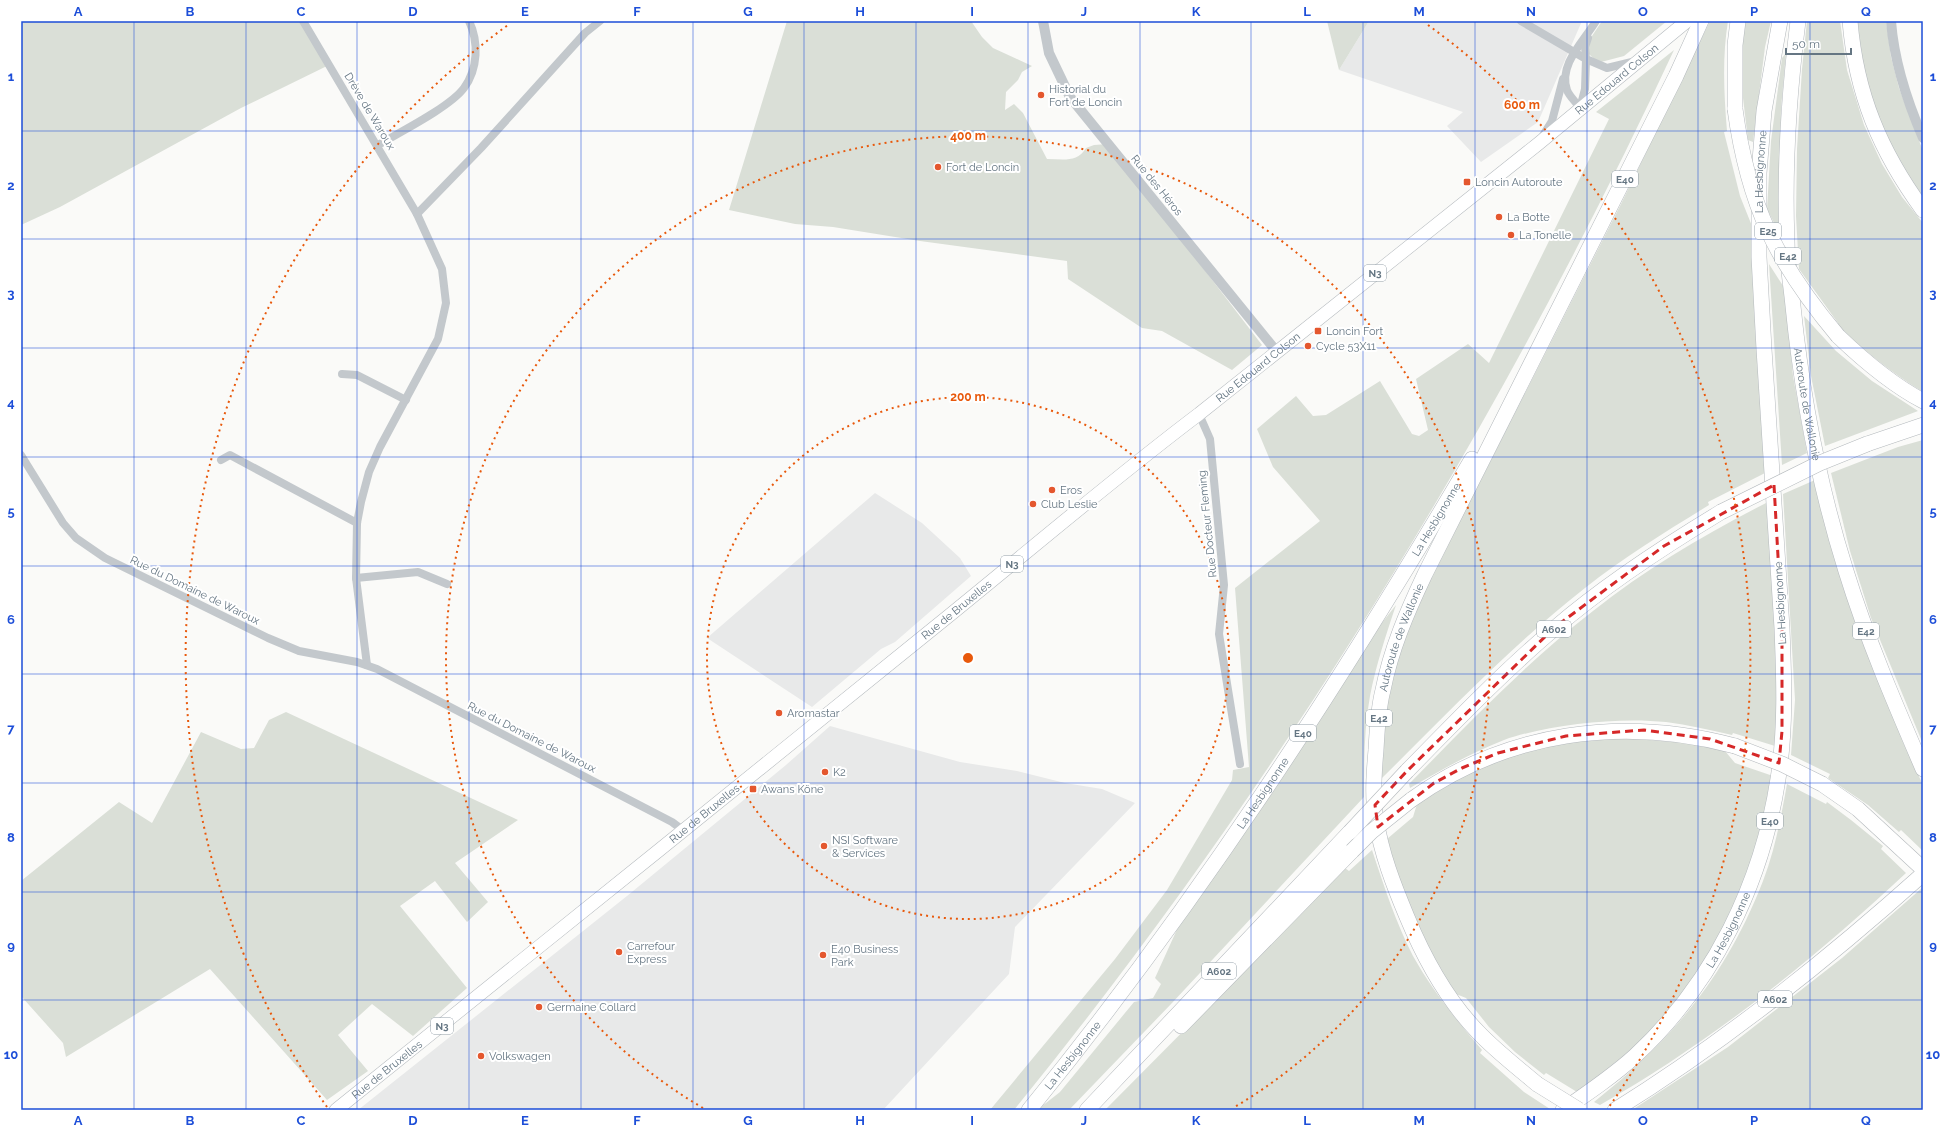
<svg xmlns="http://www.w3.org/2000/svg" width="1944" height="1131" viewBox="0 0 1944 1131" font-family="Raleway,sans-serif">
  <rect width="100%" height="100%" fill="#fafaf8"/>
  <g fill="#e8e9e9">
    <polygon points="1369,21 1582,21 1538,122 1481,162 1447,126 1463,112 1339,70"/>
    <polygon points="875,493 922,523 960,558 971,576 895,642 881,649 812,707 707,638"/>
    <polygon points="830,726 960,762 1017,771 1065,783 1102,789 1135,803 1015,927 1009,974 883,1110 358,1110 627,896 786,765"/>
  </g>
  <g fill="#dadfd7">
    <polygon points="21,21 301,21 329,65 241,108 60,207 21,225"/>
    <path d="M787,21h184l11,16 11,11 39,18 -10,6 -4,8 -12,12 -1,18 9,-6 9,9 24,46c16,0 30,4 39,-11l8,-3 14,-1 154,201 -30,25 -70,-39 -20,-3 -74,-49 -1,-18 -147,-20 -87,-14 -38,-3 -66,-14z"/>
    <polygon points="1327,21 1369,21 1339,70"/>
    <polygon points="1602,21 1667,21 1624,56 1601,62 1594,59 1588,53 1590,39"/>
    <path d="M1710,21h18c-6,37 -4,73 -1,110l-3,1 16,64 12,30 15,246 -59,30 1,3c-42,26 -85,52 -124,83 -73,57 -138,126 -204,191l5,-75 11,-51 20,-47 204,-402z"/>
    <polygon points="1744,21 1771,21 1765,47 1753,142 1748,140 1743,98 1743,64 1740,63"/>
    <path d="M1807,21h33l7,49 17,55 18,39 20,33 21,26v169c-31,-19 -58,-41 -85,-65v-4l-39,-54 -3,-53 1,-67 5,-80z"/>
    <path d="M1857,21h29l5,36 8,31 24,63v45c-38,-48 -64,-114 -66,-175z"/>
    <path d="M1674,50c-175,376 -398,738 -660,1060h-24l125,-151 52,-69 65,-110 1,-10 16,-3 -14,-179 85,-67 -47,-54 -16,-38 39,-33 17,20 13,-1 54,-34 32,53 7,2 9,-6 -12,-51 52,-35 21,19 120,-244 -13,-7z"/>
    <polygon points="1786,53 1781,109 1779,233 1767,209 1771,141 1782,58"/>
    <polygon points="1769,264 1785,289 1793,376 1807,453 1782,465"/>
    <polygon points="1804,316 1836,351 1872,381 1918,411 1825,446 1811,376"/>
    <polygon points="1923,440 1923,744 1871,618 1850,551 1831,473 1898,447"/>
    <polygon points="1815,480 1903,742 1923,785 1923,851 1901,830 1899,832 1868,805 1828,778 1830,774 1791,755 1795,700 1783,494"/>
    <path d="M1768,502l10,185 -3,59 -42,-13 -1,2c-22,-5 -44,-10 -66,-13 -47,-5 -117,2 -162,18 -33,13 -63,30 -94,48l-1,-4c59,-60 118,-122 184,-173 54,-43 114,-78 175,-109z"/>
    <path d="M1396,605c-10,30 -20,60 -26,91 -6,33 -6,67 -6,101l-192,206 -103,107h-32l23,-18 74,-90 19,-4 8,-14 -6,-6 24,-53 202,-301z"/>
    <polygon points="286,712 518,820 455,863 488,902 467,922 435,881 400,906 467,988 413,1036 372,1004 338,1035 368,1071 327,1100 210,969 66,1057 63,1043 21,996 21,881 119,802 152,823 201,732 241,749 254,748 269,720"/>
    <path d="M1626,738l59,5 40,8 10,12 38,13c-5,23 -8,48 -16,71 -24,77 -69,156 -131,209 -15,13 -33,24 -49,36l-31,-19 -2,2 -29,-23 -26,-25 -23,-29 -10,-4 -24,-35 -33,-77 -12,-43 26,-22 4,-13 43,-26 31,-15 39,-13 45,-8z"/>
    <path d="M1787,784l39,20 1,-2 24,18 32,26 -2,3 25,24c-93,87 -195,169 -306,232l-6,-3c79,-63 132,-126 169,-221 12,-31 18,-64 24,-97z"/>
    <path d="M1372,850c12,36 24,73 41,106 19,34 44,65 69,94l-2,3 44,39 26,17 -445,1 240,-242 4,3z"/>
    <polygon points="1922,888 1923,1110 1632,1110 1728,1047 1842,958"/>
  </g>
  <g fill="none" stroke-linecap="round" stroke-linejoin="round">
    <defs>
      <g id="primary">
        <path id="s1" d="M336,1110c201,-160 399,-322 599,-483 88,-71 174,-145 264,-213l339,-270 149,-123"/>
      </g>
      <g id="motorway">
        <path id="s2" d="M1798,21c-9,72 -14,147 -11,220 0,22 4,44 6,65 9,90 26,179 53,265 21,68 49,133 77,198"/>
        <path d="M1850,21c6,73 30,130 73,189"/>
        <polyline points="1735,109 1735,45 1738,21"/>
        <path d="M1838,336c25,24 53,48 85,65"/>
        <polyline points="1867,444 1923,425"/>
        <path d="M1407,771c48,-49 96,-99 148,-143 51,-44 108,-81 166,-116"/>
        <polyline points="1822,784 1858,809 1923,869"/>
        <path d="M1411,800c96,-69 212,-84 324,-54"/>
        <polyline points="1181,1026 1352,851"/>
        <path id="s3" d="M1537,1084c-20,-17 -41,-33 -59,-52 -31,-32 -54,-74 -71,-115 -13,-31 -26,-64 -31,-98 -4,-22 -2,-47 0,-69 1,-20 2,-41 7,-60 8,-41 24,-78 42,-116l251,-498 25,-55"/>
        <path id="s4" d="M1029,1110c166,-203 310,-425 443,-651"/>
        <polyline points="1087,1110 1350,832"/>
        <path id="s5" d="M1563,1110c25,-17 50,-34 72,-54 79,-73 127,-173 143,-277 8,-50 6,-101 4,-151l-18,-279 -5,-92v-84l5,-62 16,-90"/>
        <path d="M1615,1110c111,-69 211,-149 308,-236"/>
      </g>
    </defs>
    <use href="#primary" stroke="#b5babe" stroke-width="14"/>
    <use href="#motorway" stroke="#b4b9bd" stroke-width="16"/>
    <g stroke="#c3c8cc" stroke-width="8">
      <polyline points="303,21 417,214 442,269 446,303 438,339 380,447 369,472 361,502 357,523 356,578 367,665"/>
      <polyline points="1521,21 1586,59 1585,89 1580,108"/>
      <polyline points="1588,38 1585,47 1586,59 1607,68 1636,61"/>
      <path d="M1580,108c-4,-6 -11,-12 -13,-18 -9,-25 17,-49 29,-69"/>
      <polyline points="1542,137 1552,121 1563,79"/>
      <path d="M378,145c22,-13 72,-38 86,-57 14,-19 15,-46 5,-67"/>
      <polyline points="417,214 481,148 585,33 600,21"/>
      <polyline points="342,374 357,375 406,400"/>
      <polyline points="1199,414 1210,439 1224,585 1219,634 1240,764"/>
      <polyline points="21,455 63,523 76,538 105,558 268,638 299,651 357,662 377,669 672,822 684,831"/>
      <polyline points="221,460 230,455 357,523"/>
      <polyline points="356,578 418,572 447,584"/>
    </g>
    <g stroke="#c3c8cc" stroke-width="10">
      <polyline points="1043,21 1049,53 1070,97 1277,352"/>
      <path d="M1891,21c3,40 16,80 32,117"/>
    </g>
    <use href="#primary" stroke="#fff" stroke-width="13"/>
    <use href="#motorway" stroke="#fff" stroke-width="15"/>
    <defs>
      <g id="motorway-bridge">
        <path d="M1735,109c13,96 41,153 103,227"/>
        <polyline points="1721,512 1820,463 1867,444"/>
        <polyline points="1735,746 1782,764 1822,784"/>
        <polyline points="1350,832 1407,771"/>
        <polyline points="1352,851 1371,832 1411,800"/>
        <polyline points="1537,1084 1579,1110"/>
      </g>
    </defs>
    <use href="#motorway-bridge" stroke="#b4b9bd" stroke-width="16" stroke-linecap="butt"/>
    <use href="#motorway-bridge" stroke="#fff" stroke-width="15"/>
  </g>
  <path fill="none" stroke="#d62828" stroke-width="3" stroke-dasharray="8 5" stroke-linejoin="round" d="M1774,485l8,143v103l-3,32 -69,-24 -66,-9 -78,6 -68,17 -36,15 -28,15 -56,44 -3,-22 32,-34 148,-144 109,-81z"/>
  <path fill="none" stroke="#1d4ed8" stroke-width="1" stroke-opacity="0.55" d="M134,21v1089M246,21v1089M357,21v1089M469,21v1089M581,21v1089M693,21v1089M804,21v1089M916,21v1089M1028,21v1089M1140,21v1089M1251,21v1089M1363,21v1089M1475,21v1089M1587,21v1089M1698,21v1089M1810,21v1089M21,131h1902M21,239h1902M21,348h1902M21,457h1902M21,566h1902M21,674h1902M21,783h1902M21,892h1902M21,1000h1902"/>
  <g fill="none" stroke="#e8590c" stroke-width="2" stroke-dasharray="2 4">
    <circle cx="968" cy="658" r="261"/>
    <path d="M703 1108A522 522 0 1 1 1233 1108"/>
    <path d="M327 1107A783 783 0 0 1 508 25M1428 25A783 783 0 0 1 1609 1107"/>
  </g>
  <g fill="#e4572e" stroke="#fff" stroke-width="1.5">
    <circle cx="1041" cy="95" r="4"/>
    <circle cx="938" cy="167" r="4"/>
    <rect x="1463" y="178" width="8" height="8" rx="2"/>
    <circle cx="1499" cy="217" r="4"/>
    <circle cx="1511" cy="235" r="4"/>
    <rect x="1314" y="327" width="8" height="8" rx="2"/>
    <circle cx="1308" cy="346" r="4"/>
    <circle cx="1052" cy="490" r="4"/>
    <circle cx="1033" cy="504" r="4"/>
    <circle cx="779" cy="713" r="4"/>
    <circle cx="825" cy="772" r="4"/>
    <rect x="749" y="785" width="8" height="8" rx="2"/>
    <circle cx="824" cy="846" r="4"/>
    <circle cx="619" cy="952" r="4"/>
    <circle cx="823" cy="955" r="4"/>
    <circle cx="539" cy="1007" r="4"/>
    <circle cx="481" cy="1056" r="4"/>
  </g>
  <g text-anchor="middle" stroke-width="4" stroke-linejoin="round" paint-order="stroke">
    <g fill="#fff" stroke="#939fa8" stroke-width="1">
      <rect x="1612" y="171" width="26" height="16" rx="3"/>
      <rect x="1755" y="223" width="26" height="16" rx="3"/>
      <rect x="1775" y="248" width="26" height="16" rx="3"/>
      <rect x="1364" y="265" width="22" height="16" rx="3"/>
      <rect x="1001" y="556" width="22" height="16" rx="3"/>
      <rect x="1537" y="621" width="34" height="16" rx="3"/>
      <rect x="1853" y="623" width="26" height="16" rx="3"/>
      <rect x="1366" y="710" width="26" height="16" rx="3"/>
      <rect x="1290" y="725" width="26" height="16" rx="3"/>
      <rect x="1757" y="813" width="26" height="16" rx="3"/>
      <rect x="1202" y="963" width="34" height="16" rx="3"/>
      <rect x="1758" y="991" width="34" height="16" rx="3"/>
      <rect x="431" y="1018" width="22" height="16" rx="3"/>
    </g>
    <g font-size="10" font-weight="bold" fill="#657683">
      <text x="1625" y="183">E40</text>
      <text x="1768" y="235">E25</text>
      <text x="1788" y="260">E42</text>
      <text x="1375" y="277">N3</text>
      <text x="1012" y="568">N3</text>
      <text x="1554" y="633">A602</text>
      <text x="1866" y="635">E42</text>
      <text x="1379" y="722">E42</text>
      <text x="1303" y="737">E40</text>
      <text x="1770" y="825">E40</text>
      <text x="1219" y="975">A602</text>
      <text x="1775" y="1003">A602</text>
      <text x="442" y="1030">N3</text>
    </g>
    <g font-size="11" fill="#657683" stroke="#fff">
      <text dy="4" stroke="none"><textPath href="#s1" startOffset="1644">Rue Edouard Colson</textPath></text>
      <text transform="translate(370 111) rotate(59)" y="4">Drève de Waroux</text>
      <text dy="4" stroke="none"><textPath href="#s5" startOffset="1016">La Hesbignonne</textPath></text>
      <text transform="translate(1157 185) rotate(51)" y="4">Rue des Héros</text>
      <text dy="4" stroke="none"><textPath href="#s1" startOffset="1184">Rue Edouard Colson</textPath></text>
      <text dy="4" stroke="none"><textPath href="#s2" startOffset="385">Autoroute de Wallonie</textPath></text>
      <text dy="4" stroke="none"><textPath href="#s4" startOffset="718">La Hesbignonne</textPath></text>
      <text transform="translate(1207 524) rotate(-96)" y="4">Rue Docteur Fleming</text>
      <text transform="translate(195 590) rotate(26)" y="4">Rue du Domaine de Waroux</text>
      <text transform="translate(1780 603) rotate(-93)" y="4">La Hesbignonne</text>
      <text dy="4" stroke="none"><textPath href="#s1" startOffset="797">Rue de Bruxelles</textPath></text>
      <text dy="4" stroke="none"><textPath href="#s3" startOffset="503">Autoroute de Wallonie</textPath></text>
      <text transform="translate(532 737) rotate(27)" y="4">Rue du Domaine de Waroux</text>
      <text dy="4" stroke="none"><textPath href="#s4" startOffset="394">La Hesbignonne</textPath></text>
      <text dy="4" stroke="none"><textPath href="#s1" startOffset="473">Rue de Bruxelles</textPath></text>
      <text dy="4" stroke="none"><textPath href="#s5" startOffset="248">La Hesbignonne</textPath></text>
      <text dy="4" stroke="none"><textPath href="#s4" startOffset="70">La Hesbignonne</textPath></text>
      <text dy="4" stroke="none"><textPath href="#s1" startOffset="65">Rue de Bruxelles</textPath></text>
    </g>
    <g font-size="11" fill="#657683" stroke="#fff" text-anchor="start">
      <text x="1049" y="93">Historial du<tspan x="1049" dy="13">Fort de Loncin</tspan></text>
      <text x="946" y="171">Fort de Loncin</text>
      <text x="1475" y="186">Loncin Autoroute</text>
      <text x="1507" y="221">La Botte</text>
      <text x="1519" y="239">La Tonelle</text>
      <text x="1326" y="335">Loncin Fort</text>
      <text x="1316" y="350">Cycle 53X11</text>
      <text x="1060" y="494">Eros</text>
      <text x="1041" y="508">Club Leslie</text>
      <text x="787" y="717">Aromastar</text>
      <text x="833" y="776">K2</text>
      <text x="761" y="793">Awans Köne</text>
      <text x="832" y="844">NSI Software<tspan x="832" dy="13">&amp; Services</tspan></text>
      <text x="627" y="950">Carrefour<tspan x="627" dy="13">Express</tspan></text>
      <text x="831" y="953">E40 Business<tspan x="831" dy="13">Park</tspan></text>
      <text x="547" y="1011">Germaine Collard</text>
      <text x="489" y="1060">Volkswagen</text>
    </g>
  </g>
  <circle cx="968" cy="658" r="6" fill="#e8590c" stroke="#fff" stroke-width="2"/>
  <g font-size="12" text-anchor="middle" font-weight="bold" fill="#e8590c" stroke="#fff" stroke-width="4" stroke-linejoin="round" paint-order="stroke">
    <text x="1522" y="109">600 m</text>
    <text x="968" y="140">400 m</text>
    <text x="968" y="401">200 m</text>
  </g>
  <rect width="1944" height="1131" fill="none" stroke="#ffffff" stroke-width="44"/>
  <path d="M1786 48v6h65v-6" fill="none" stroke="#657683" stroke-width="2"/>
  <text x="1792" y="48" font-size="12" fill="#657683" stroke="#ffffff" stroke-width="3" paint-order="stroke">50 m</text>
  <rect x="22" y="22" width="1900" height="1087" fill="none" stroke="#1d4ed8" stroke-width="1.5"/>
  <g font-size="13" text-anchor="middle" font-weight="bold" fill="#1d4ed8">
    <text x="78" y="16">A</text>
    <text x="190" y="16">B</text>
    <text x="301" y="16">C</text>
    <text x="413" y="16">D</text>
    <text x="525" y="16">E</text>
    <text x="637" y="16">F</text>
    <text x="748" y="16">G</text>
    <text x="860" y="16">H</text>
    <text x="972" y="16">I</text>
    <text x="1084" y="16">J</text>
    <text x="1196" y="16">K</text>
    <text x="1307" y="16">L</text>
    <text x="1419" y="16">M</text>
    <text x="1531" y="16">N</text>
    <text x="1643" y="16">O</text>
    <text x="1754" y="16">P</text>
    <text x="1866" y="16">Q</text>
    <text x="11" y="81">1</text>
    <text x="1933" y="81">1</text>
    <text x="11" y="190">2</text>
    <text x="1933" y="190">2</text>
    <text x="11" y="298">3</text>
    <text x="1933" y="298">3</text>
    <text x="11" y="407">4</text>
    <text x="1933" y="407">4</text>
    <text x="11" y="516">5</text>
    <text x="1933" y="516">5</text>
    <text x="11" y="624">6</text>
    <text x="1933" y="624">6</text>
    <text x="11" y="733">7</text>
    <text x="1933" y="733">7</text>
    <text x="11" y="842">8</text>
    <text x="1933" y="842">8</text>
    <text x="11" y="950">9</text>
    <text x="1933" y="950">9</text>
    <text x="11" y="1059">10</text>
    <text x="1933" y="1059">10</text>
    <text x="78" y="1125">A</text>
    <text x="190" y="1125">B</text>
    <text x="301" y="1125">C</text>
    <text x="413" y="1125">D</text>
    <text x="525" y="1125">E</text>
    <text x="637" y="1125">F</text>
    <text x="748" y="1125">G</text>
    <text x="860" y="1125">H</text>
    <text x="972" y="1125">I</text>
    <text x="1084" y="1125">J</text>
    <text x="1196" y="1125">K</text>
    <text x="1307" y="1125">L</text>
    <text x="1419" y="1125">M</text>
    <text x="1531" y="1125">N</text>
    <text x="1643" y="1125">O</text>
    <text x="1754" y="1125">P</text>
    <text x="1866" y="1125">Q</text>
  </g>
</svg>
